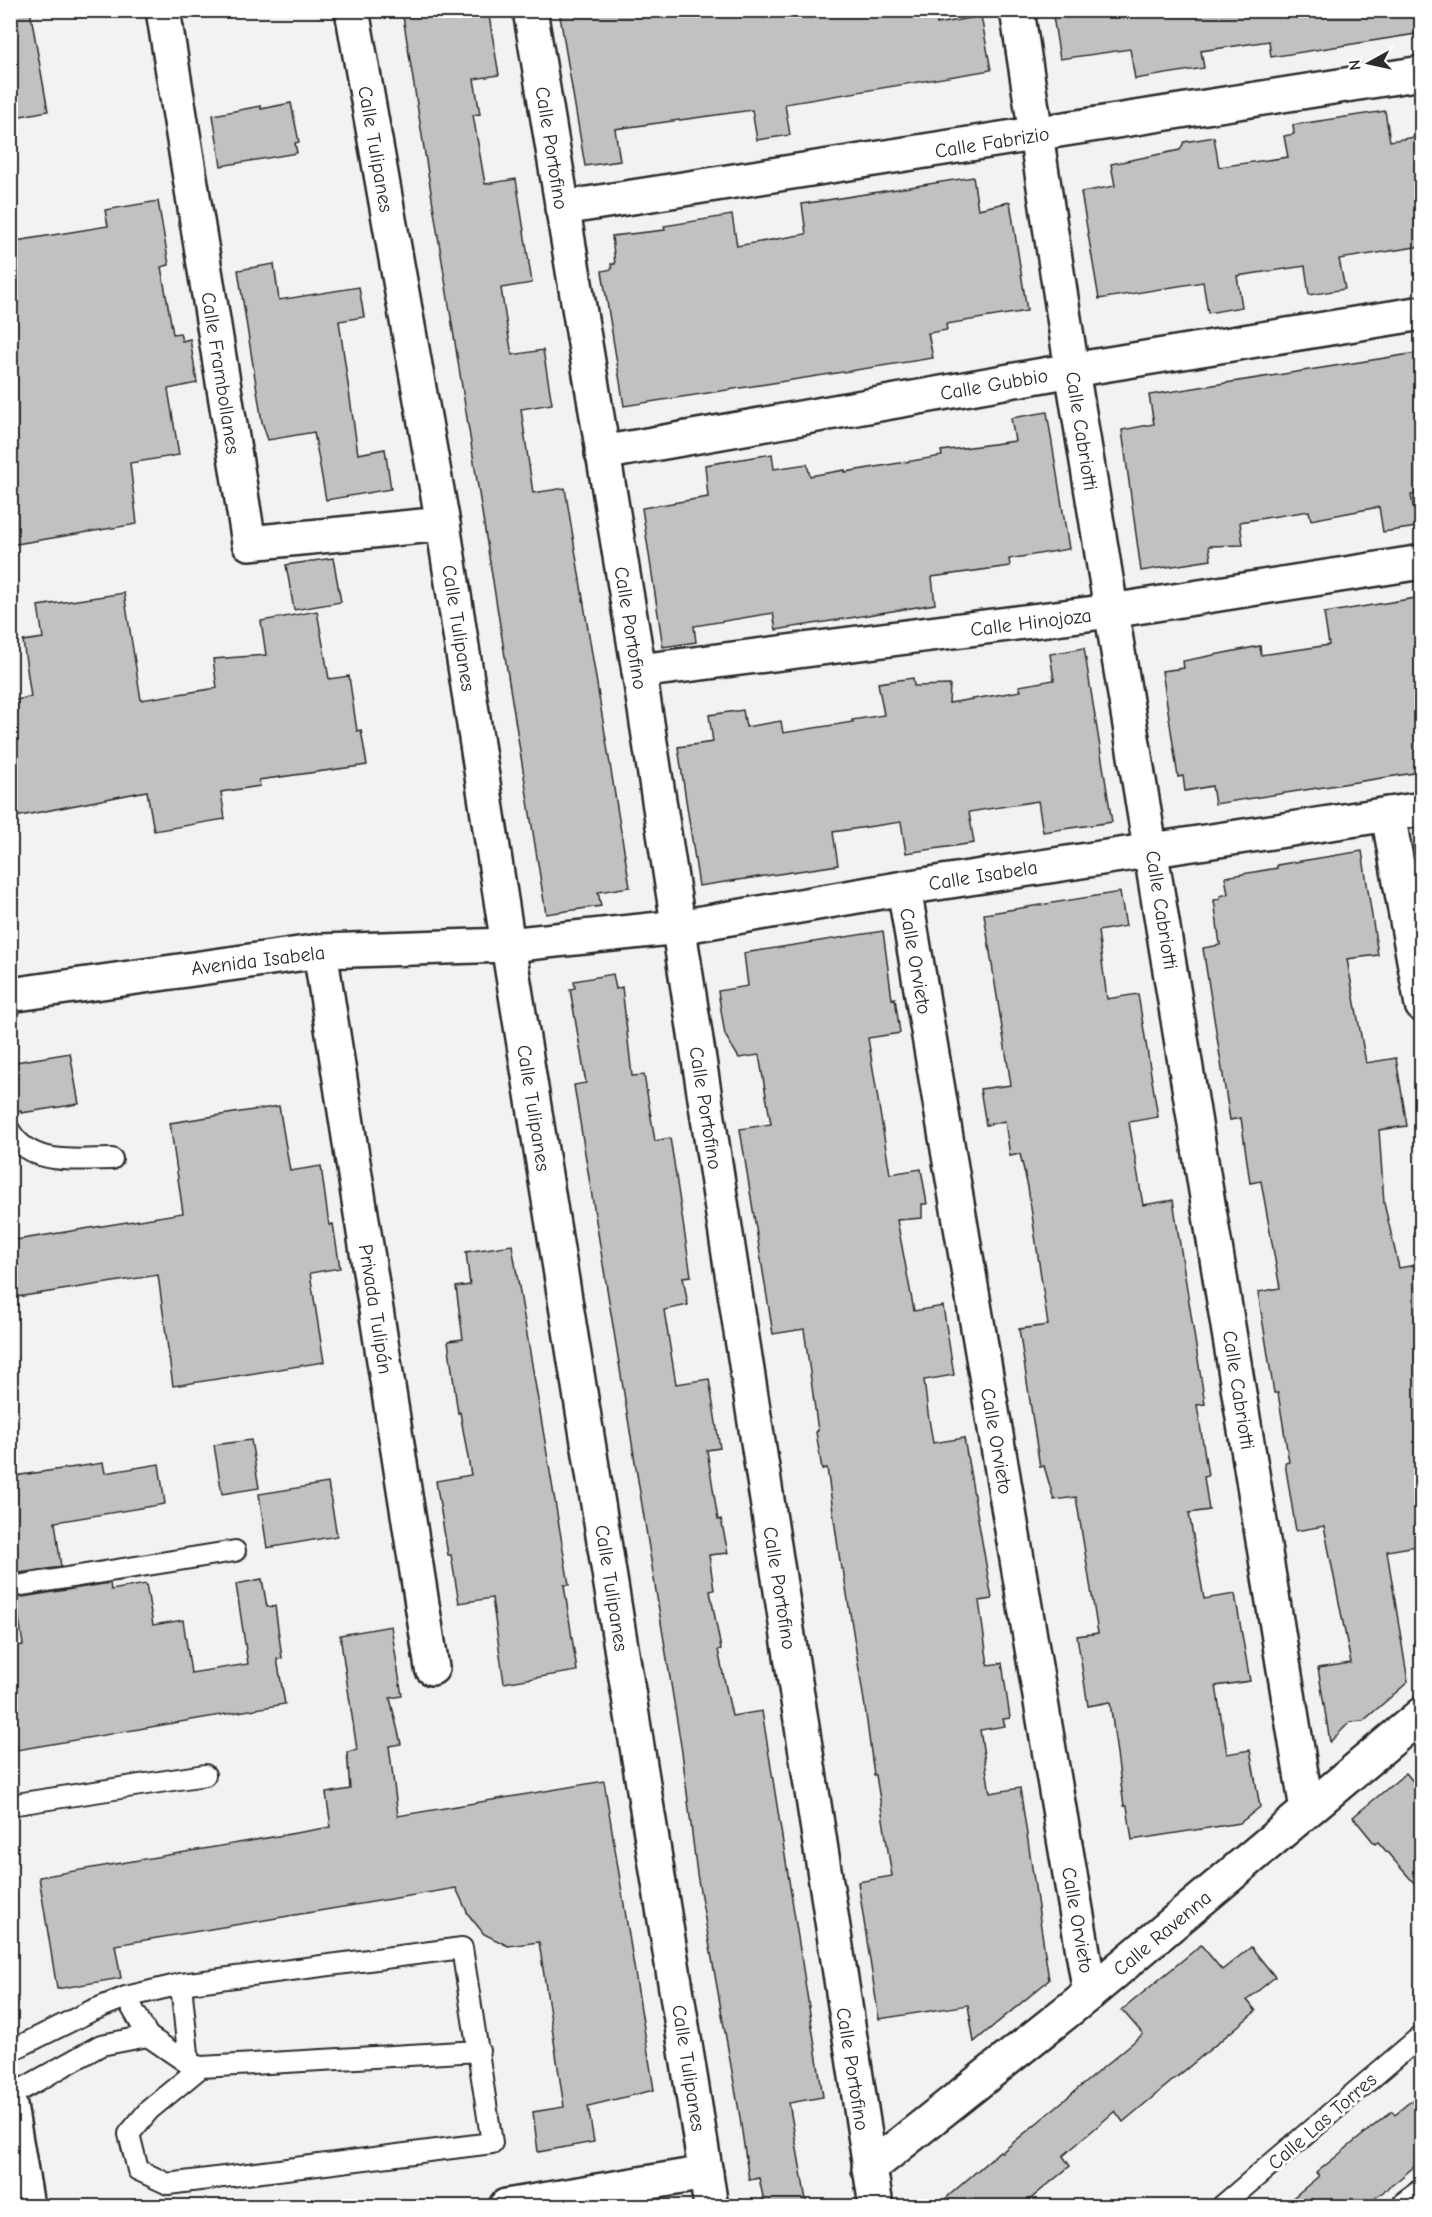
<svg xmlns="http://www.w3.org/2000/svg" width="1432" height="2217" viewBox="0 0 1432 2217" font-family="'Comic Neue',sans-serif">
  <rect width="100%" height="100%" fill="#f2f2f2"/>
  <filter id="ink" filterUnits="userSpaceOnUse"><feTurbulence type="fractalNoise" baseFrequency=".0167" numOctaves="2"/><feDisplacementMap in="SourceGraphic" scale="12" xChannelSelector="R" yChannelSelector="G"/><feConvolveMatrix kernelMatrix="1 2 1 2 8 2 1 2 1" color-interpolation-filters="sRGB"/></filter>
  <g filter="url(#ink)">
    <g fill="#c1c1c1" stroke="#2b2b2b" stroke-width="1.5">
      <polygon points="10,10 30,10 48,111 10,118"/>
      <polygon points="402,10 488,10 499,75 474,79 480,114 473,115 485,184 516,179 532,283 501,288 506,321 512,355 543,350 552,404 521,409 533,493 565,488 630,887 598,892 601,906 546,914"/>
      <polygon points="559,10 936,10 937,24 981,16 991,70 785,104 790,135 757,140 752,110 615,129 620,161 585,166"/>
      <polygon points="1052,10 1422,10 1422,33 1271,57 1269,41 1201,51 1204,68 1135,79 1130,49 1060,59"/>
      <polygon points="291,103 299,142 295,143 297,153 221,166 213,115 261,106 261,109"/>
      <polygon points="1385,111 1390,141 1422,136 1422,246 1339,259 1345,289 1309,295 1305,266 1237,276 1242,307 1208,313 1203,282 1099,299 1081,192 1115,186 1111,164 1180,150 1184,142 1214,137 1219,167 1288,157 1284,136 1294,134 1293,125"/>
      <polygon points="973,177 978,209 1010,202 1027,311 946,324 947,330 928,333 933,358 624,406 602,271 612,269 611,264 615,264 612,236 665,230 664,226 732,215 737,246 806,234 802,204"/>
      <polygon points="158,201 169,265 161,267 173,334 180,333 182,341 190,339 197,383 168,389 179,455 130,463 137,524 10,545 10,242 108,226 105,210"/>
      <polygon points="274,264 279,300 359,287 364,317 339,321 358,454 385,449 391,489 326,500 314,432 268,440 262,422 238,270"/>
      <polygon points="1417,353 1417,359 1422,358 1422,493 1411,495 1417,527 1383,532 1379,507 1311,520 1309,511 1240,522 1243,545 1209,546 1211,560 1141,571 1122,430 1154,424 1149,395"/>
      <polygon points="1047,412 1069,549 1009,559 1010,566 932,577 935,604 776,630 773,613 694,626 696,642 663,647 642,508 708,497 705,465 772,454 774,469 807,464 810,476 845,470 845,472 942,456 941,451 1015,441 1011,418"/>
      <polygon points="333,558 341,602 294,610 286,565"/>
      <polygon points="124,593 141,700 217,688 213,659 266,655 261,621 317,611 329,679 349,676 357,731 361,730 367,765 259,780 260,786 221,792 225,819 154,831 147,791 10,818 10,701 31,697 23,641 43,638 38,606"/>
      <polygon points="1422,597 1422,739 1416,740 1420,772 1215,804 1212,786 1185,791 1183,776 1178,777 1162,671 1184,668 1183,661 1260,646 1261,655 1329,645 1324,613"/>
      <polygon points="1084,648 1112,822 1043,832 1038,801 969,812 974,843 906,853 901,822 833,832 838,865 699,886 678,747 713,742 709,715 743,710 746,727 781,721 783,733 853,722 852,720 884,715 878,683 913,678 914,686 950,685 949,703 1021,691 1019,686 1054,680 1050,654"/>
      <polygon points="1362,851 1378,955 1347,959 1350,976 1366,1063 1396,1058 1407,1126 1379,1130 1384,1203 1399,1268 1422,1264 1422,1545 1387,1551 1408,1682 1363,1721 1350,1722 1330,1742 1318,1668 1351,1663 1324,1526 1296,1531 1285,1463 1289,1462 1278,1393 1274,1393 1258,1292 1280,1288 1261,1181 1250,1183 1241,1118 1230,1120 1203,948 1220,945 1214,900 1220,899 1220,896 1228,894 1225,877 1277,868 1277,865"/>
      <polygon points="1120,892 1126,926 1098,931 1107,999 1138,994 1158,1117 1129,1122 1143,1205 1173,1200 1205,1404 1197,1405 1208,1476 1204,1477 1209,1510 1189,1513 1204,1599 1235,1594 1250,1681 1216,1686 1227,1754 1250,1750 1260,1807 1240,1823 1132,1840 1127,1806 1124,1806 1110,1702 1088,1706 1077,1636 1098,1633 1076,1497 1054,1500 1044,1466 1040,1467 1019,1329 1048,1325 1028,1187 1020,1154 1010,1156 1005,1121 986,1125 980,1089 1011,1085 984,914"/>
      <polygon points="883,931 892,999 895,998 900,1033 868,1038 890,1174 921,1169 927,1204 922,1204 922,1218 897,1220 914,1311 943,1306 954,1375 924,1380 928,1413 933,1443 964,1438 992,1599 979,1601 988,1665 1002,1663 1010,1718 1003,1719 1005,1726 980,1730 990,1793 1020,1788 1049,1980 974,2042 968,2005 879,2019 858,1882 892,1876 876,1775 874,1775 865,1707 843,1569 841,1569 827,1468 822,1469 816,1432 818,1431 804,1329 773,1334 740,1129 771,1124 759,1055 739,1058 725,1035 718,991 748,986 744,953"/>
      <polygon points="613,974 616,989 622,987 632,1076 644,1075 655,1141 670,1138 673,1156 691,1276 683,1277 688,1305 664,1310 676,1384 709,1379 720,1448 707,1450 718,1520 721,1519 728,1553 709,1555 714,1590 710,1591 721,1649 718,1650 732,1716 762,1711 801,1956 823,2097 789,2103 807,2206 765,2206 759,2178 749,2180 739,2111 697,1874 682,1752 574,1085 586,1083 570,989 575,988 574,981"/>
      <polygon points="70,1053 79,1104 21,1113 21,1111 10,1113 10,1063"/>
      <polygon points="279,1106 290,1171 321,1166 329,1225 333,1224 340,1268 310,1273 324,1362 173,1386 158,1275 10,1298 10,1241 183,1213 170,1123"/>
      <polygon points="512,1245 569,1585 564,1585 577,1671 504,1683 492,1598 459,1603 451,1555 448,1555 436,1481 471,1475 460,1412 458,1413 448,1341 463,1339 456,1287 470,1285 466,1252"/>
      <polygon points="251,1440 259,1488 222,1494 214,1445"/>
      <polygon points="103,1463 105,1473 159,1464 165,1504 55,1522 61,1567 12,1574 10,1562 10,1484 15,1483 14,1476"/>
      <polygon points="328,1483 337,1536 267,1548 259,1494"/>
      <polygon points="262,1579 267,1607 275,1606 282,1658 277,1659 285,1704 17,1750 10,1716 10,1647 23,1645 16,1598 110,1583 111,1590 146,1584 153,1625 183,1620 191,1673 248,1664 236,1584"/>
      <polygon points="391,1626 402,1696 390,1698 401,1744 389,1746 398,1816 604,1781 654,2090 588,2106 594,2142 538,2152 533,2112 564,2107 539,1942 508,1946 484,1934 468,1914 456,1888 115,1945 121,1978 57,1989 39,1877 331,1827 326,1793 350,1789 347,1752 357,1750 340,1635"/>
      <polygon points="1406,1773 1422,1792 1422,1892 1378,1842 1375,1844 1353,1817"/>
      <polygon points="1201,1945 1222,1970 1251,1947 1275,1977 1247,2000 1256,2011 1123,2122 1115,2111 1063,2156 1070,2166 1022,2206 937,2206 1000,2151 1002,2152 1044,2117 1143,2034 1122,2010"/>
      <polygon points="1422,2092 1422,2160 1396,2182 1365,2206 1283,2206 1319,2176 1316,2173 1392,2111 1395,2114"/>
    </g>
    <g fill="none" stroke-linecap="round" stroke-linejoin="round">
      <defs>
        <g id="lane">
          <path d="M10,1131c21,36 67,28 102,28"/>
          <polyline points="10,1587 235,1551"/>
          <polyline points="10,1805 205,1775"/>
          <polyline points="126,1997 148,2036"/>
          <polyline points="10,2051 91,2011 126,1997 181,1984"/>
          <polyline points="201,2067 149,2110 129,2134 138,2170 168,2184 492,2143 462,1948 181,1984 189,2064 201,2067 479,2051"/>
          <polyline points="10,2096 101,2045 148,2036 189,2064"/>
          <polyline points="1222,2206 1422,2035"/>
        </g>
        <g id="street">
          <polyline points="163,10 249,543 443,524"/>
          <polyline points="530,10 639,671 876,2206"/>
          <polyline points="1017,10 1072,370 1307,1810"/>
          <polyline points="562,208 1422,73"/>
          <polyline points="602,453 1072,370 1422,313"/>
          <polyline points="639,671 1111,611 1422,562"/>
          <polyline points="1388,814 1422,1005"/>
          <polyline points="904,888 1090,1993"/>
          <polyline points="320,951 432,1668"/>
          <polyline points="10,995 320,951 508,945 679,927 904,888 1422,809"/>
          <polyline points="869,2169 1090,1993 1422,1714"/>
          <polyline points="506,2206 706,2173"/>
          <polyline points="1410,2206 1422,2197"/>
        </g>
        <g id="secondary">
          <polyline points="352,10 443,524 508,945 711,2206"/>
          <polyline points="10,2106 27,2206"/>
        </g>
      </defs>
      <use href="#lane" stroke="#2b2b2b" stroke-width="24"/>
      <use href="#street" stroke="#2b2b2b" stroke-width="38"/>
      <use href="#secondary" stroke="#2b2b2b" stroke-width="38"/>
      <use href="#lane" stroke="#fff" stroke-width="20"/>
      <use href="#street" stroke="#fff" stroke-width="33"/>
      <use href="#secondary" stroke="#fff" stroke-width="33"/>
    </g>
  </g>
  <g text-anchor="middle" stroke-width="6" stroke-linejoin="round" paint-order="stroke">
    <g font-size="20" fill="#2b2b2b" stroke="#fff">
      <text transform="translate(992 142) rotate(-9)" y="7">Calle Fabrizio</text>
      <text transform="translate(552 148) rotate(81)" y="7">Calle Portofino</text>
      <text transform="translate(376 149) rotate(80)" y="7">Calle Tulipanes</text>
      <text transform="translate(221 373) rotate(81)" y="7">Calle Frambollanes</text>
      <text transform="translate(994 384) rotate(-10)" y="7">Calle Gubbio</text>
      <text transform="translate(1082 431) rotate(81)" y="7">Calle Cabriotti</text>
      <text transform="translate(1031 622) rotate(-7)" y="7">Calle Hinojoza</text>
      <text transform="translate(459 628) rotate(81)" y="7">Calle Tulipanes</text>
      <text transform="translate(631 628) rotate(81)" y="7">Calle Portofino</text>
      <text transform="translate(983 875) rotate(-9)" y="7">Calle Isabela</text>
      <text transform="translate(1162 910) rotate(81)" y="7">Calle Cabriotti</text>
      <text transform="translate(258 960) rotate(-7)" y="7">Avenida Isabela</text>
      <text transform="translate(916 961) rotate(80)" y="7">Calle Orvieto</text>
      <text transform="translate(534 1108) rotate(81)" y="7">Calle Tulipanes</text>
      <text transform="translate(706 1108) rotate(81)" y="7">Calle Portofino</text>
      <text transform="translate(376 1309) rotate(81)" y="7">Privada Tulipán</text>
      <text transform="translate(1239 1390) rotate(81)" y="7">Calle Cabriotti</text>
      <text transform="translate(997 1441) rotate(80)" y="7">Calle Orvieto</text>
      <text transform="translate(612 1588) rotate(81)" y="7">Calle Tulipanes</text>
      <text transform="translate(780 1588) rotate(81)" y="7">Calle Portofino</text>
      <text transform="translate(1078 1920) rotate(80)" y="7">Calle Orvieto</text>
      <text transform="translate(1162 1933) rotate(-40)" y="7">Calle Ravenna</text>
      <text transform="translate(689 2068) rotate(81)" y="7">Calle Tulipanes</text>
      <text transform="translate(853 2069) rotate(81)" y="7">Calle Portofino</text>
      <text transform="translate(1322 2121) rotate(-41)" y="7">Calle Las Torres</text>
    </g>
  </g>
  <rect width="1432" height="2217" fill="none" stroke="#fff" stroke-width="36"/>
  <rect x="18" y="18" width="1396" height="2181" fill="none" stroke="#2b2b2b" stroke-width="2" filter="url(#ink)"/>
  <g transform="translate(1369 63) rotate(262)" stroke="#ffffff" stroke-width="4.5" paint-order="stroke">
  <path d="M0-4.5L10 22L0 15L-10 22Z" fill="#2b2b2b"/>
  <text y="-9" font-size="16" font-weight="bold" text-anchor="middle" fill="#2b2b2b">N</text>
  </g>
</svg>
